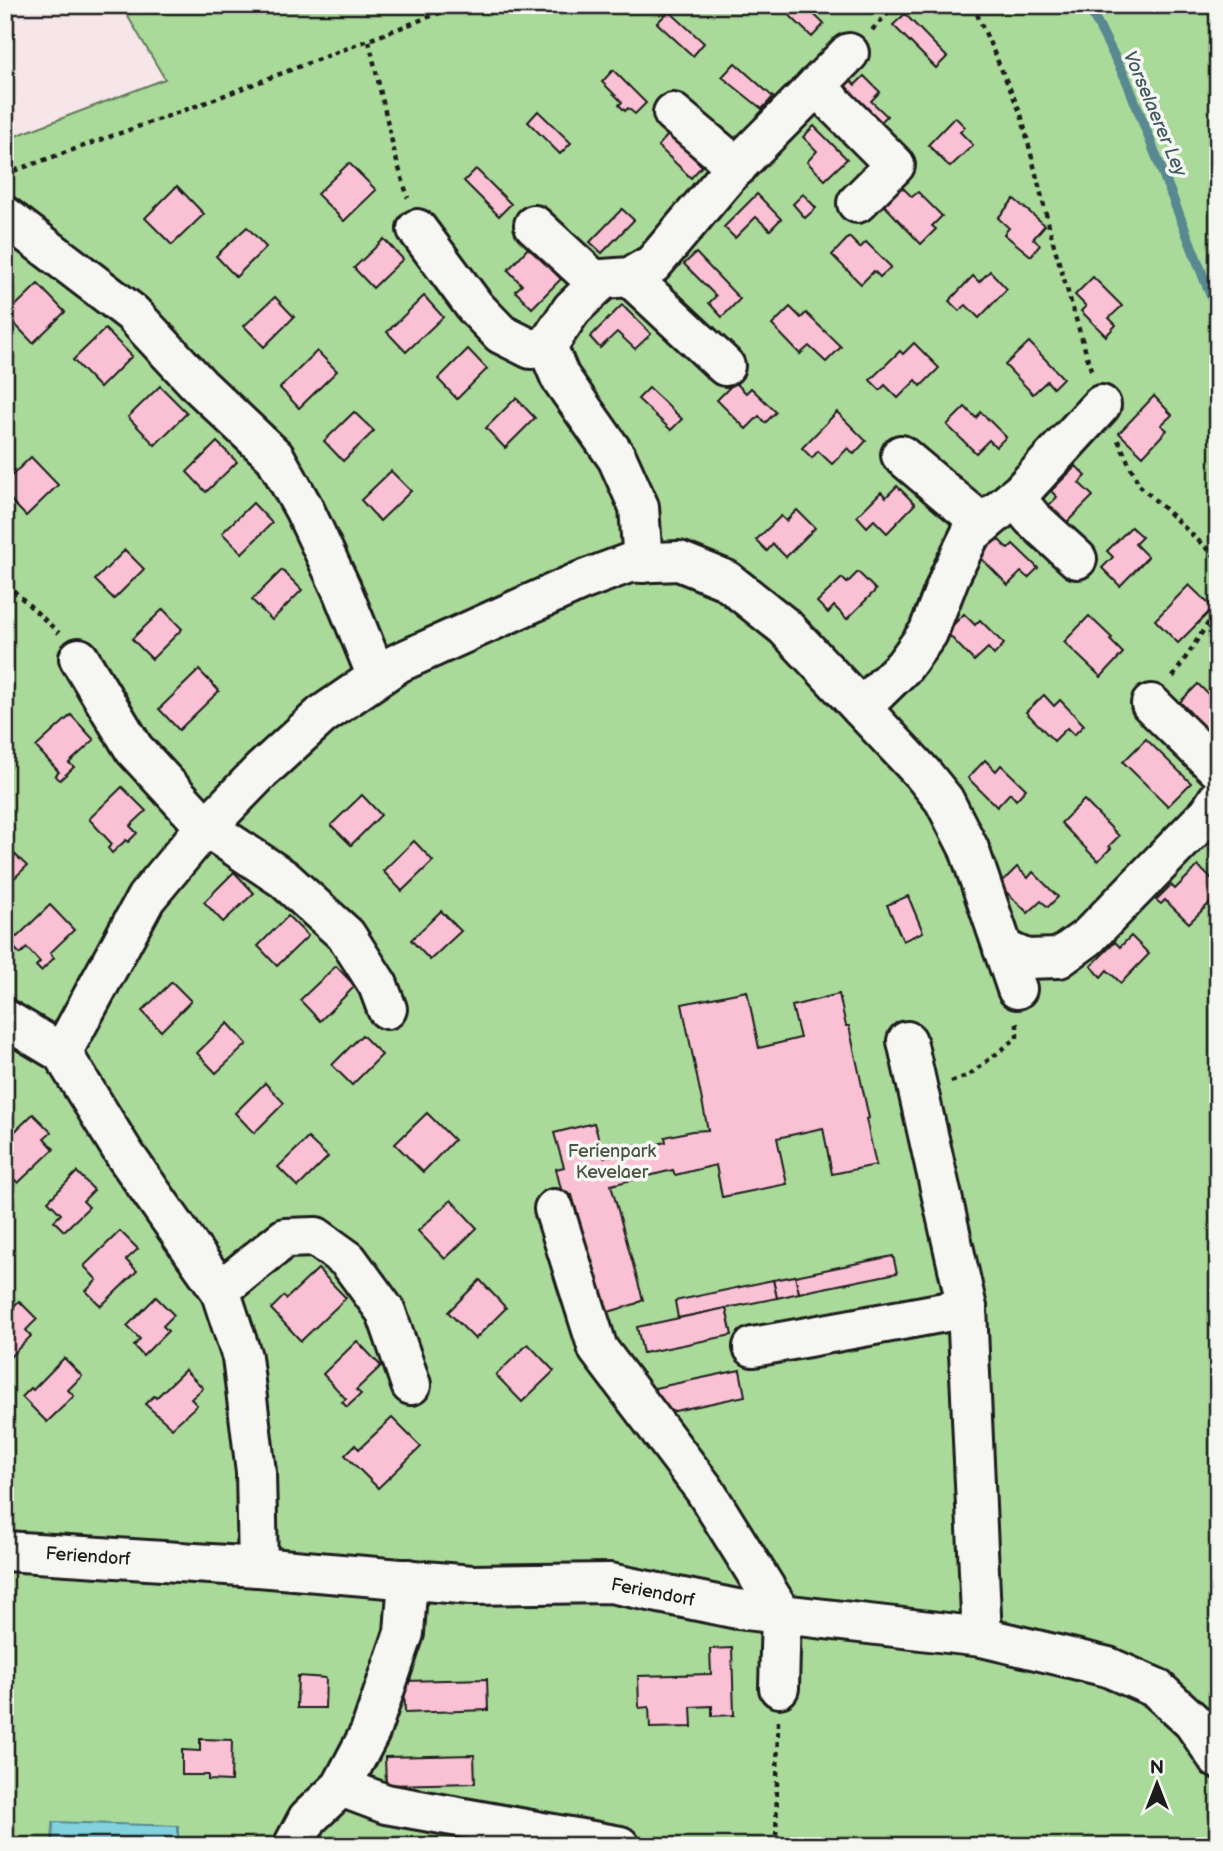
<svg xmlns="http://www.w3.org/2000/svg" width="1223" height="1851" viewBox="0 0 1223 1851" font-family="'Balsamiq Sans',sans-serif">
  <rect width="100%" height="100%" fill="#f7e6e9"/>
  <filter id="ink" filterUnits="userSpaceOnUse"><feTurbulence type="fractalNoise" baseFrequency=".0143" numOctaves="2"/><feDisplacementMap in="SourceGraphic" scale="14" xChannelSelector="R" yChannelSelector="G"/><feConvolveMatrix kernelMatrix="1 2 1 2 8 2 1 2 1" color-interpolation-filters="sRGB"/></filter>
  <g filter="url(#ink)">
    <polygon fill="#aada9a" stroke="#637b5b" stroke-width="2" points="121,5 1218,5 1218,1846 5,1846 5,140 165,79"/>
    <polygon fill="#82d1df" stroke="#598991" stroke-width="2" points="53,1822 178,1826 178,1846 52,1846"/>
    <g fill="none" stroke-linecap="round" stroke-linejoin="round">
      <polyline stroke="#598991" stroke-width="10" points="1088,5 1126,79 1218,314"/>
    </g>
    <g fill="#fac1d5" stroke="#1c1c1c" stroke-width="2">
      <polygon points="779,5 804,5 824,24 812,37"/>
      <polygon points="669,11 704,43 693,56 657,23"/>
      <polygon points="905,14 947,57 936,68 893,25"/>
      <polygon points="735,63 773,97 762,109 722,77"/>
      <polygon points="613,70 646,103 635,114 628,108 625,111 619,105 622,102 602,82"/>
      <polygon points="844,73 855,85 864,76 880,92 871,101 887,116 875,128 832,85"/>
      <polygon points="538,111 571,143 560,154 528,122"/>
      <polygon points="955,117 965,127 960,132 973,145 950,167 928,145"/>
      <polygon points="814,126 847,159 825,180 807,162 817,151 803,137"/>
      <polygon points="669,134 702,166 691,178 658,146"/>
      <polygon points="349,163 376,190 344,221 317,194"/>
      <polygon points="476,169 511,204 499,216 464,181"/>
      <polygon points="177,186 204,214 172,245 145,218"/>
      <polygon points="901,186 912,197 918,192 942,216 932,226 936,229 921,244 883,204"/>
      <polygon points="757,194 781,219 770,230 756,217 735,238 724,227"/>
      <polygon points="803,194 816,208 805,218 793,204"/>
      <polygon points="1014,199 1045,225 1033,239 1040,245 1031,256 1004,234 1009,228 998,218"/>
      <polygon points="622,209 634,220 602,253 590,242"/>
      <polygon points="247,227 266,247 236,277 216,256"/>
      <polygon points="849,237 860,248 866,242 891,267 880,277 874,271 861,284 832,255"/>
      <polygon points="384,239 403,259 373,288 354,268"/>
      <polygon points="529,247 561,279 532,308 515,291 522,285 508,270"/>
      <polygon points="696,253 740,299 722,317 709,303 716,296 684,264"/>
      <polygon points="990,271 1007,289 979,318 966,305 959,311 949,301 973,276 979,282"/>
      <polygon points="1093,277 1122,306 1109,318 1116,325 1106,336 1081,311 1086,306 1075,295"/>
      <polygon points="38,284 65,312 33,343 6,315"/>
      <polygon points="424,296 443,317 406,352 387,332"/>
      <polygon points="275,297 294,317 264,347 244,326"/>
      <polygon points="622,305 651,334 635,349 617,332 600,348 590,337"/>
      <polygon points="790,307 801,318 806,313 841,347 826,362 809,346 800,354 772,325"/>
      <polygon points="105,329 132,356 100,388 73,360"/>
      <polygon points="1029,342 1063,378 1053,388 1047,381 1033,394 1005,365"/>
      <polygon points="914,343 939,368 921,386 916,380 898,398 885,385 880,390 870,380 900,351 903,354"/>
      <polygon points="468,349 487,369 457,399 438,379"/>
      <polygon points="317,351 337,371 299,408 280,388"/>
      <polygon points="735,382 746,393 751,388 776,412 765,423 759,416 746,429 717,400"/>
      <polygon points="160,386 187,413 155,445 128,417"/>
      <polygon points="649,388 682,419 671,430 638,399"/>
      <polygon points="1154,396 1172,415 1161,425 1167,430 1143,456 1119,433"/>
      <polygon points="516,398 535,418 505,448 486,428"/>
      <polygon points="965,407 976,418 981,412 1006,437 996,447 989,440 976,453 947,425"/>
      <polygon points="354,412 374,431 343,461 324,441"/>
      <polygon points="837,412 866,441 854,454 848,448 832,464 818,451 812,458 802,448"/>
      <polygon points="217,442 237,462 206,492 187,472"/>
      <polygon points="31,457 58,485 26,516 5,494 5,482"/>
      <polygon points="1076,466 1086,476 1079,483 1093,496 1064,525 1046,508 1057,497 1051,491"/>
      <polygon points="391,471 411,491 380,521 361,500"/>
      <polygon points="897,486 915,504 887,533 874,520 867,527 857,516 881,492 886,497"/>
      <polygon points="253,503 272,523 242,553 222,533"/>
      <polygon points="797,510 815,528 786,557 773,544 767,551 756,540 781,516 786,521"/>
      <polygon points="1131,527 1142,537 1135,544 1148,557 1120,586 1102,568 1113,557 1107,551"/>
      <polygon points="997,538 1008,549 1013,544 1038,568 1028,578 1021,572 1008,585 979,556"/>
      <polygon points="125,550 144,569 114,599 95,580"/>
      <polygon points="282,570 302,590 272,620 252,600"/>
      <polygon points="858,572 876,590 847,619 834,606 828,613 817,602 842,578 847,583"/>
      <polygon points="1189,585 1213,608 1178,643 1155,620"/>
      <polygon points="163,609 182,629 152,659 132,639"/>
      <polygon points="964,614 975,625 980,620 1004,644 994,655 988,648 974,661 946,632"/>
      <polygon points="1089,616 1112,638 1110,640 1123,653 1101,677 1064,642"/>
      <polygon points="199,670 219,691 179,730 159,709"/>
      <polygon points="1198,684 1218,704 1218,722 1214,726 1218,729 1218,736 1210,743 1186,719 1191,713 1180,702"/>
      <polygon points="1044,695 1054,706 1060,700 1084,725 1074,735 1067,728 1054,741 1026,712"/>
      <polygon points="71,715 94,740 69,763 74,767 60,780 55,776 59,772 36,747"/>
      <polygon points="1146,739 1191,783 1168,806 1123,762"/>
      <polygon points="985,760 996,771 1001,765 1026,789 1016,800 1010,793 997,807 968,778"/>
      <polygon points="122,787 146,811 130,826 137,833 128,842 126,840 112,853 108,848 112,844 89,819"/>
      <polygon points="362,795 381,815 351,845 331,825"/>
      <polygon points="1084,800 1119,836 1109,846 1111,848 1098,861 1061,823"/>
      <polygon points="414,841 433,861 402,891 383,871"/>
      <polygon points="5,845 27,866 5,887"/>
      <polygon points="1198,866 1218,885 1218,895 1189,923 1165,900 1161,904 1156,900 1171,885 1175,889"/>
      <polygon points="1017,867 1028,878 1033,872 1058,897 1048,907 1041,901 1028,913 999,885"/>
      <polygon points="234,872 254,893 223,922 204,902"/>
      <polygon points="908,896 923,932 903,941 887,905"/>
      <polygon points="50,905 74,930 50,953 54,958 41,971 36,966 40,962 27,948 20,954 8,941 14,935 17,937"/>
      <polygon points="441,911 461,931 430,960 411,940"/>
      <polygon points="288,916 308,936 277,966 258,946"/>
      <polygon points="1131,936 1149,954 1121,983 1107,970 1101,977 1091,966 1115,942 1120,947"/>
      <polygon points="336,966 355,986 320,1021 300,1000"/>
      <polygon points="172,982 191,1001 161,1031 142,1011"/>
      <polygon points="747,991 759,1048 800,1038 792,1006 839,994 846,1026 849,1026 869,1118 866,1119 876,1165 832,1174 823,1128 777,1138 787,1184 722,1197 716,1165 675,1175 673,1170 611,1185 643,1300 635,1304 605,1313 572,1195 563,1197 556,1169 564,1167 554,1133 594,1123 604,1157 666,1142 665,1137 692,1131 708,1130 682,1004"/>
      <polygon points="228,1023 247,1044 216,1073 197,1053"/>
      <polygon points="362,1035 382,1055 352,1085 332,1065"/>
      <polygon points="265,1083 284,1103 254,1133 235,1113"/>
      <polygon points="427,1113 454,1140 423,1172 395,1144"/>
      <polygon points="33,1114 51,1132 44,1138 54,1149 18,1183 5,1170 8,1164 5,1161 5,1141"/>
      <polygon points="308,1138 328,1157 298,1187 278,1167"/>
      <polygon points="77,1172 94,1190 83,1201 89,1207 64,1231 54,1221 61,1214 48,1201"/>
      <polygon points="451,1200 477,1228 445,1259 418,1231"/>
      <polygon points="120,1231 138,1249 126,1260 137,1271 101,1306 86,1291 97,1280 84,1266"/>
      <polygon points="893,1256 897,1273 799,1293 795,1276"/>
      <polygon points="318,1269 346,1298 301,1341 271,1309 284,1296 286,1299"/>
      <polygon points="795,1276 799,1293 777,1298 773,1280"/>
      <polygon points="480,1280 506,1308 475,1339 448,1312"/>
      <polygon points="773,1280 777,1298 678,1318 675,1301"/>
      <polygon points="156,1297 174,1315 163,1326 168,1331 143,1356 134,1346 140,1339 127,1326"/>
      <polygon points="19,1301 37,1319 26,1330 31,1336 7,1360 5,1315"/>
      <polygon points="726,1308 732,1335 643,1353 637,1327"/>
      <polygon points="357,1341 381,1366 356,1390 361,1394 347,1407 342,1402 346,1399 323,1374"/>
      <polygon points="528,1344 554,1371 522,1402 496,1375"/>
      <polygon points="64,1358 82,1376 68,1390 74,1396 47,1422 22,1397 31,1388 33,1390"/>
      <polygon points="185,1370 203,1388 191,1399 197,1405 172,1428 145,1404 154,1396 156,1398"/>
      <polygon points="740,1370 745,1396 656,1415 650,1389"/>
      <polygon points="392,1418 421,1447 378,1488 345,1455 355,1445 359,1449"/>
      <polygon points="732,1648 734,1715 712,1716 712,1706 691,1707 692,1727 650,1728 649,1707 639,1708 638,1676 711,1674 710,1649"/>
      <polygon points="298,1676 326,1678 325,1708 297,1708"/>
      <polygon points="487,1679 488,1710 405,1713 404,1681"/>
      <polygon points="200,1739 232,1740 231,1781 208,1780 208,1775 182,1775 182,1750 200,1751"/>
      <polygon points="474,1755 475,1783 386,1785 385,1757"/>
    </g>
    <g fill="none" stroke-linecap="round" stroke-linejoin="round">
      <defs>
        <g id="minor">
          <polyline points="816,86 895,165 857,203"/>
          <polyline points="673,113 737,167"/>
          <polyline points="5,216 132,313 200,386 275,457 304,509 341,588 377,677"/>
          <polyline points="534,225 598,284"/>
          <polyline points="417,229 475,307 501,334 531,349 547,346"/>
          <polyline points="630,277 725,366"/>
          <polyline points="901,455 983,524"/>
          <polyline points="1015,497 1032,518 1077,559"/>
          <polyline points="643,563 639,507 617,458 560,377 547,346 572,309 603,279 630,277 653,264 730,173 849,53"/>
          <polyline points="79,658 134,749 206,827 284,879 346,935 378,985 387,1009"/>
          <polyline points="1151,704 1218,769"/>
          <polyline points="861,708 904,666 928,633 950,576 970,535 1021,492 1101,405"/>
          <polyline points="1003,949 1026,959 1059,958 1088,937 1209,813 1218,799"/>
          <polyline points="5,1019 62,1053 125,1155 220,1290 242,1357 256,1472 258,1567"/>
          <polyline points="907,1041 967,1308 982,1637"/>
          <polyline points="62,1053 146,898 196,838 261,771 322,715 398,663 581,581 629,563 679,561 726,580 785,627 923,774 944,800 969,849 1017,989"/>
          <polyline points="554,1209 598,1349 704,1489 781,1613 779,1688"/>
          <polyline points="220,1290 285,1238 316,1237 348,1260 386,1312 411,1385"/>
          <polyline points="753,1347 967,1308"/>
          <polyline points="5,1551 258,1567 472,1585 610,1583 737,1609 982,1637 1108,1667 1156,1688 1193,1722 1218,1759"/>
          <polyline points="341,1787 386,1804 620,1846"/>
          <polyline points="293,1846 308,1818 341,1787 370,1732 404,1633 408,1579"/>
        </g>
      </defs>
      <use href="#minor" stroke="#1c1c1c" stroke-width="44"/>
      <g stroke="#1c1c1c" stroke-width="4.5" stroke-dasharray="5 5" stroke-linecap="butt">
        <polyline points="973,5 1021,114 1053,242 1092,373"/>
        <polyline points="872,30 896,5"/>
        <polyline points="369,41 395,155 408,198"/>
        <polyline points="5,174 199,105 460,5"/>
        <polyline points="1118,440 1139,485 1218,559"/>
        <polyline points="5,585 14,591 59,633"/>
        <polyline points="1173,677 1218,608"/>
        <polyline points="951,1082 969,1075 1017,1038 1017,1021"/>
        <polyline points="776,1846 778,1720"/>
      </g>
      <use href="#minor" stroke="#f6f6f2" stroke-width="38"/>
    </g>
  </g>
  <g text-anchor="middle" stroke-width="7" stroke-linejoin="round" paint-order="stroke">
    <g font-size="18" fill="#475542" stroke="#f6f6f2">
      <text x="612" y="1157">Ferienpark<tspan x="612" dy="21">Kevelaer</tspan></text>
    </g>
    <g font-size="18" fill="#1c1c1c" stroke="#f6f6f2">
      <text transform="translate(88 1556) rotate(4)" y="6">Feriendorf</text>
      <text transform="translate(653 1592) rotate(11)" y="6">Feriendorf</text>
    </g>
    <g font-size="19" font-style="italic" fill="#405b60" stroke="#f6f6f2">
      <text transform="translate(1156 113) rotate(67)" y="7">Vorselaerer Ley</text>
    </g>
  </g>
  <rect width="1223" height="1851" fill="none" stroke="#f6f6f2" stroke-width="28"/>
  <rect x="14" y="14" width="1195" height="1823" fill="none" stroke="#1c1c1c" stroke-width="2.5" filter="url(#ink)"/>
  <g transform="translate(1157 1784)" stroke="#f6f6f2" stroke-width="5" paint-order="stroke">
  <path d="M0-5L12 26L0 18L-12 26Z" fill="#1c1c1c"/>
  <text y="-10" font-size="19" font-weight="bold" text-anchor="middle" fill="#1c1c1c">N</text>
  </g>
</svg>
